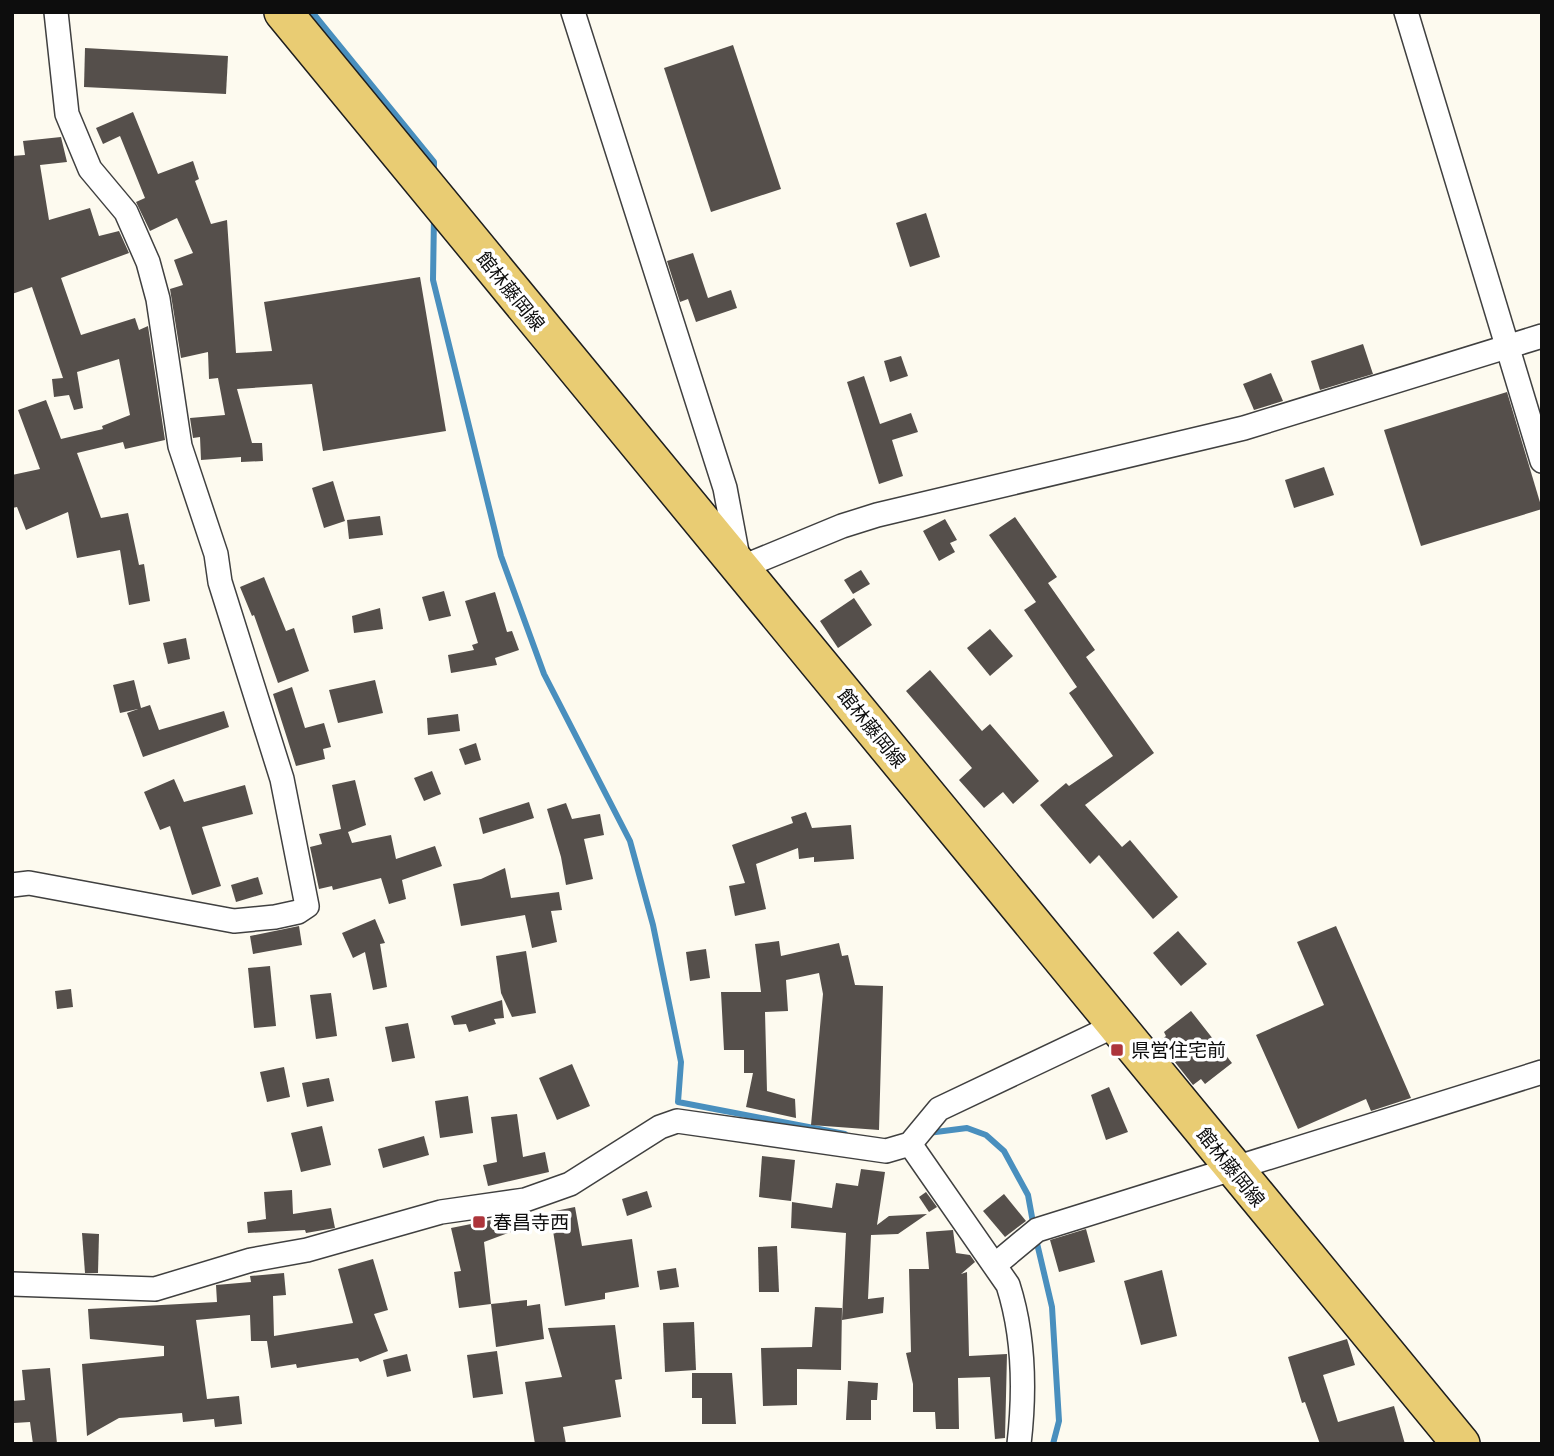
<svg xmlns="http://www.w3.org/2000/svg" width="1554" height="1456" viewBox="0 0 1554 1456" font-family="Bitter,'Noto Sans JP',serif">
  <rect width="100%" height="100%" fill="#fdfaef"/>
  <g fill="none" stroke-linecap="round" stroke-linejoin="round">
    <g stroke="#498fbe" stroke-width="6">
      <polyline points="312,12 434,162 434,174"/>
      <polyline points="434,216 433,280 501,556 544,674 630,841 653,925 681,1062 678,1102 845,1134"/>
      <polyline points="928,1133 967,1128 986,1135 1004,1151 1028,1195 1034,1228"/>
      <polyline points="1036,1239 1052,1307 1059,1421 1053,1444"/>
    </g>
  </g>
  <g fill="#554f4b">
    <polygon points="733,45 781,189 711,212 664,68"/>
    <polygon points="85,48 228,56 226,94 84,87"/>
    <polygon points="133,112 158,174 193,161 199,179 195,181 211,224 227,220 236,353 272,351 264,302 420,277 446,431 323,451 312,384 237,389 252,443 262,443 263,461 241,462 241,457 201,460 200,437 193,438 190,418 225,415 218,378 209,379 208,352 181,358 170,289 183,285 174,260 193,253 177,218 150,231 136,202 145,198 120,136 103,144 96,128"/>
    <polygon points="61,137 67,162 40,165 49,220 90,208 99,236 119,231 129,253 61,278 81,335 135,318 139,330 148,326 165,440 125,449 123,442 77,453 101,518 128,513 139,565 144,564 150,601 129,605 120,550 77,558 68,512 26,530 17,507 12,508 12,475 40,469 18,410 46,400 61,439 103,429 102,426 130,415 119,359 77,372 83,408 74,410 69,395 54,397 52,379 63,378 32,287 12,294 12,156 25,155 23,141"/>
    <polygon points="926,213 940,257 910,267 896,223"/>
    <polygon points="693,253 708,298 731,290 737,308 696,322 688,299 680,302 667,261"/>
    <polygon points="1363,344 1373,374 1320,390 1311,361"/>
    <polygon points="901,356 908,376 890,382 884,361"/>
    <polygon points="1271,373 1283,401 1254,410 1243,384"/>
    <polygon points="864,376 880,424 911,413 918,432 892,440 903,476 879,484 847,382"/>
    <polygon points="1507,392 1542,509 1421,546 1384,430"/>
    <polygon points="1324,467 1334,495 1294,508 1285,480"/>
    <polygon points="333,481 345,521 324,528 312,488"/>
    <polygon points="380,516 383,535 349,539 347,520"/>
    <polygon points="1015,517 1057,577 1048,583 1095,650 1086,657 1154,753 1085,805 1122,847 1130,840 1178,897 1153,919 1099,855 1090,864 1040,805 1066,783 1069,786 1113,756 1069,693 1077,687 1024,610 1036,602 989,535"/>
    <polygon points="945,519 957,540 950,543 955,552 939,561 923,531"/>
    <polygon points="861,570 870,584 853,594 844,580"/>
    <polygon points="264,577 286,631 294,628 309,671 278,683 254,615 252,616 240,587"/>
    <polygon points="444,591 451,616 429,621 422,597"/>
    <polygon points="495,592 507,632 512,631 519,650 495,658 497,665 451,673 448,655 474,650 472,645 478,643 465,601"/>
    <polygon points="854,598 872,625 838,648 820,621"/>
    <polygon points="380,608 383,629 354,633 352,616"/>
    <polygon points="990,629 1013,656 990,676 967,648"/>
    <polygon points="186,638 190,659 168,664 163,643"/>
    <polygon points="930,670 982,731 990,724 1039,781 1013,804 1003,792 984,808 959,780 972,768 906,691"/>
    <polygon points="134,680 141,708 150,705 159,730 224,711 229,727 143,757 127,713 138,709 120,713 113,685"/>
    <polygon points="375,680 383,713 338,723 329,690"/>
    <polygon points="292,687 305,728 324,723 331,747 323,749 325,759 296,766 273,694"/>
    <polygon points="458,714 460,731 428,735 427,718"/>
    <polygon points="476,743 481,760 465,765 459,749"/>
    <polygon points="432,771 441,794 424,801 414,778"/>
    <polygon points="174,779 184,802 245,785 253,814 202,827 221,886 192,895 170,826 160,830 144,792"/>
    <polygon points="355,780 366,825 348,832 352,843 391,835 396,859 435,846 442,866 402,880 406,899 389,904 381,878 333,890 332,886 319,889 310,847 322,844 319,834 341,829 332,785"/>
    <polygon points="529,802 534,818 483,834 479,818"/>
    <polygon points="566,803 572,819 600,814 604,835 584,839 593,879 566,885 561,857 547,809"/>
    <polygon points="806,812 812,828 851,825 854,859 814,862 814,857 799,859 798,848 756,864 766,909 735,916 729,886 745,883 732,845 793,823 791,817"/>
    <polygon points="505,868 511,898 559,892 562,910 551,911 557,942 532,948 525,915 461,926 453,884 481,879"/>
    <polygon points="258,877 263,894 236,902 231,885"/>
    <polygon points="375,919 385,943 380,944 387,987 373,990 365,952 353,958 342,933"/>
    <polygon points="299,926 302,945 253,954 250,936"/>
    <polygon points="1336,926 1411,1098 1371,1111 1366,1099 1298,1129 1256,1035 1324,1005 1297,942"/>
    <polygon points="1178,931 1207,964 1181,986 1153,953"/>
    <polygon points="779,941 781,956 839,943 842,956 848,955 855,985 883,986 879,1130 811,1125 823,994 819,973 786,980 788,1011 765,1012 767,1091 795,1099 796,1118 746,1107 753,1073 744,1073 744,1050 724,1050 721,992 761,992 755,944"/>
    <polygon points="706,949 710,978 690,981 686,952"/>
    <polygon points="526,951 536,1013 512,1017 501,993 496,956"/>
    <polygon points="270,966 276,1026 254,1028 248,968"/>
    <polygon points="71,989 73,1007 57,1009 55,991"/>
    <polygon points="331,993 337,1036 316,1039 310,995"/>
    <polygon points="502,1000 504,1018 494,1019 496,1024 469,1032 466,1024 454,1025 451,1016"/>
    <polygon points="1191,1011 1232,1063 1205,1084 1201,1079 1193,1085 1159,1042 1166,1036 1164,1032"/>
    <polygon points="408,1023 415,1058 392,1062 385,1027"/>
    <polygon points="572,1064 590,1106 557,1120 539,1078"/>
    <polygon points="284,1067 290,1097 267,1102 260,1072"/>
    <polygon points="329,1078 334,1101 307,1107 302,1083"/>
    <polygon points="1109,1087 1128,1132 1106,1140 1091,1095"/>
    <polygon points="468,1096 473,1133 440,1138 435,1101"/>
    <polygon points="517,1114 523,1157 545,1152 549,1172 488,1186 483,1165 497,1162 491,1117"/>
    <polygon points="322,1126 331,1165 301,1172 291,1133"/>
    <polygon points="424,1136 429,1155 383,1168 378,1149"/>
    <polygon points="762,1156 795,1160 791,1201 759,1197"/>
    <polygon points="861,1169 885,1172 877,1225 889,1216 927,1214 898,1234 871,1235 868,1299 884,1297 883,1313 842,1320 846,1233 791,1228 792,1202 832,1208 836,1183 858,1186"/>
    <polygon points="292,1190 293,1214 331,1208 335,1228 306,1233 305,1230 248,1233 247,1222 266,1219 264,1192"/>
    <polygon points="647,1191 652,1207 627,1216 622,1199"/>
    <polygon points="926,1192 937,1207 929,1212 919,1197"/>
    <polygon points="1004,1194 1026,1221 1005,1237 983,1211"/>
    <polygon points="575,1207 582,1246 632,1239 639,1287 605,1293 605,1299 565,1306 550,1212"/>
    <polygon points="506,1217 511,1232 484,1242 491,1304 459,1308 454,1272 461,1271 451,1228"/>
    <polygon points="1086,1229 1095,1262 1059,1272 1050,1240"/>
    <polygon points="953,1230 956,1253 970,1255 975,1262 961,1274 967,1272 969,1356 1007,1354 1005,1438 995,1439 990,1377 958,1378 959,1429 936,1429 935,1412 913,1412 913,1384 906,1353 911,1352 909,1269 929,1269 926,1232"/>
    <polygon points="82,1233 99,1234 98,1273 85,1273"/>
    <polygon points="777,1246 779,1292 759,1292 758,1247"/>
    <polygon points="373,1259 388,1310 374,1314 388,1351 360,1362 358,1358 297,1368 296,1364 271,1368 267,1341 251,1341 250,1315 196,1320 207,1399 239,1396 242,1424 215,1427 214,1419 183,1422 182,1413 119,1418 87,1436 82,1364 164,1356 164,1346 90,1339 88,1309 217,1302 216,1285 251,1282 250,1276 284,1273 286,1295 273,1296 274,1336 353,1323 338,1269"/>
    <polygon points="676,1268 679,1287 660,1290 657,1271"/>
    <polygon points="1162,1270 1177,1336 1141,1345 1124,1281"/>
    <polygon points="527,1300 527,1306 540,1304 544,1339 496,1347 491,1304"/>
    <polygon points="815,1307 842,1308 841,1370 797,1369 797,1405 763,1406 761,1348 812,1347"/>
    <polygon points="694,1322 696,1370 665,1372 663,1323"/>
    <polygon points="615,1325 622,1379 615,1380 621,1417 563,1427 566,1444 535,1444 525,1382 562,1377 548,1328"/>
    <polygon points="1347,1339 1355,1365 1323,1375 1338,1422 1394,1406 1405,1444 1320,1444 1305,1402 1302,1403 1288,1357"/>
    <polygon points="497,1351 503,1394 473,1398 467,1355"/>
    <polygon points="407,1354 411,1371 387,1377 383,1360"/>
    <polygon points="50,1368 57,1444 33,1444 30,1422 14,1423 12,1401 25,1400 22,1370"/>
    <polygon points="692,1373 732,1373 736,1424 702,1424 702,1398 692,1398"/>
    <polygon points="848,1381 878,1383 877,1400 871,1400 871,1420 846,1420"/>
  </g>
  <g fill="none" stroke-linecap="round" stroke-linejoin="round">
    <defs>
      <g id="street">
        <polyline points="573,12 725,488 740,568 842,526 877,515 1244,428 1542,336"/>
        <polyline points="1406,12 1542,461"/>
        <polyline points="12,885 29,883 234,921 275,917 298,912 307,906 282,779 220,582 216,554 180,446 158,299 148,262 126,212 90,169 67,114 56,12"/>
        <path d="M910,1144l98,141c16,50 17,107 11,159"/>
        <polyline points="996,1264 1037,1230 1542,1072"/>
        <polyline points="12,1284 155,1289 251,1260 307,1250 441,1212 525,1200 570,1184 660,1127 677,1121 886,1151 910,1144 939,1109 1116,1025"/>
      </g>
      <polyline id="primary" points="283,12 1461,1444"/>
    </defs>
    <use href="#street" stroke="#404040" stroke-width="26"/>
    <use href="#primary" stroke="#1e1e1e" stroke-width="40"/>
    <use href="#street" stroke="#fff" stroke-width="23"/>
    <use href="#primary" stroke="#e9cc73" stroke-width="37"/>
  </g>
  <g fill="#ad353b" stroke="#fff" stroke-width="2.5">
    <rect x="1110" y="1043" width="14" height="14" rx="3.5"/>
    <rect x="472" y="1215" width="14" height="14" rx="3.5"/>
  </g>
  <g text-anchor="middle" stroke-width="7" stroke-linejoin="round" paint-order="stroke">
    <g font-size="19" fill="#0d0d0d" stroke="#fff">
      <text transform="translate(511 291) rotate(51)" y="7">館林藤岡線</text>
      <text transform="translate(872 728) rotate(51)" y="7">館林藤岡線</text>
      <text transform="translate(1231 1167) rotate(51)" y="7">館林藤岡線</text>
    </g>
    <g font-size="19" fill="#0d0d0d" stroke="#fff" text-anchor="start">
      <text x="1131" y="1057">県営住宅前</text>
      <text x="493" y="1229">春昌寺西</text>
    </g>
  </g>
  <rect width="1554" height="1456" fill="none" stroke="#0d0d0d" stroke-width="28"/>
</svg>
